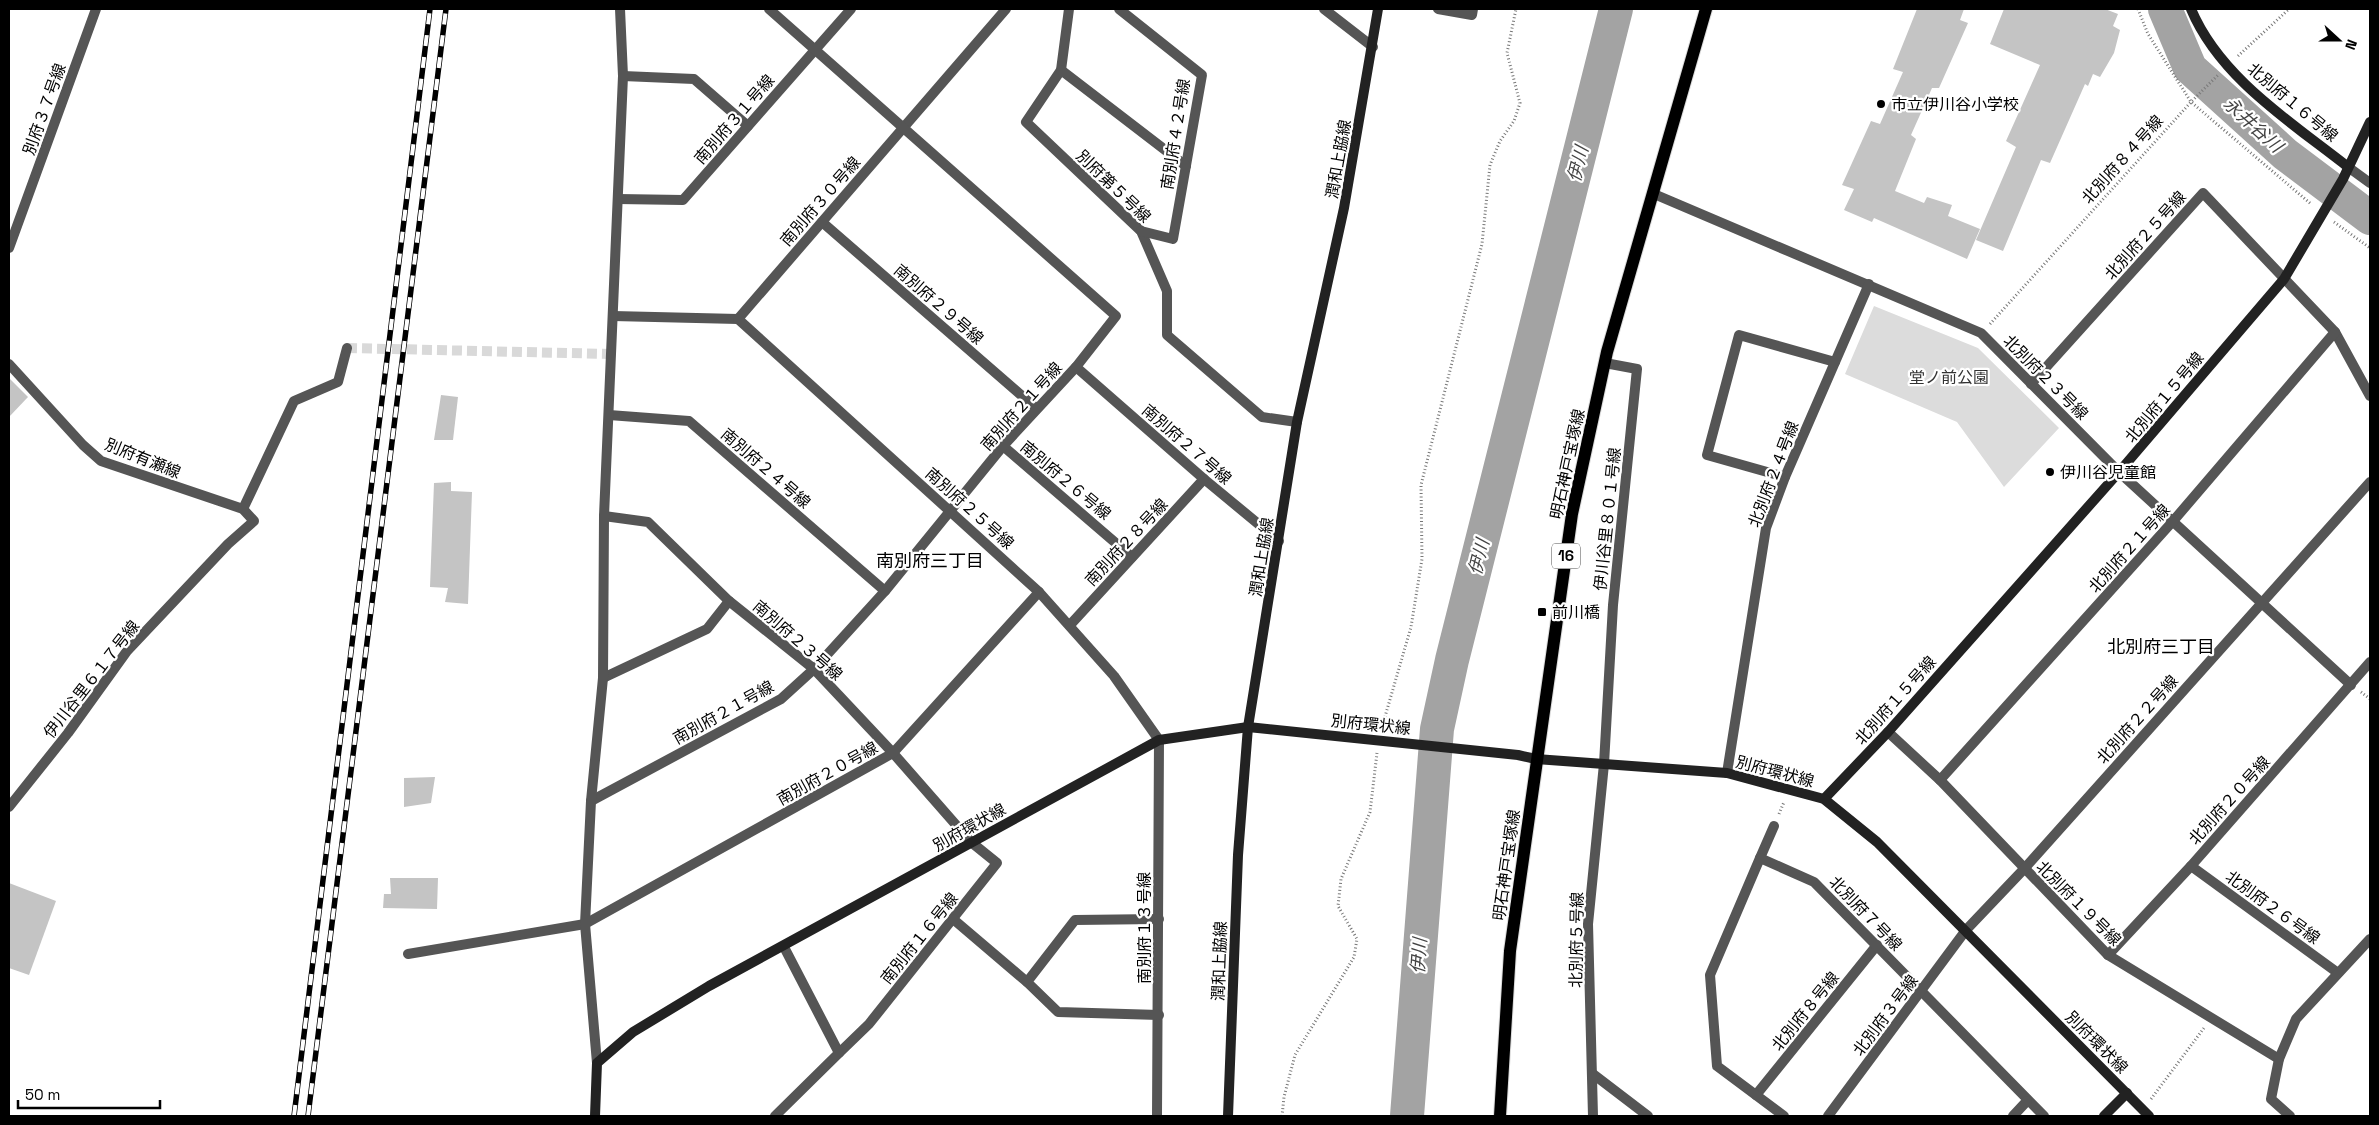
<svg xmlns="http://www.w3.org/2000/svg" width="2379" height="1125" viewBox="0 0 2379 1125" font-family="'Space Grotesk','Noto Sans JP',sans-serif">
  <rect width="100%" height="100%" fill="#fff"/>
  <polygon fill="#dcdcdc" points="1874,306 1978,348 2059,428 2004,487 1957,422 1845,374"/>
  <g fill="none" stroke-linecap="round" stroke-linejoin="round">
    <g stroke="#a3a3a3" stroke-width="34">
      <polyline points="2165,9 2190,68 2285,154 2370,218"/>
      <polyline points="1407,1116 1437,729 1452,660 1616,9"/>
    </g>
  </g>
  <g fill="#c4c4c4">
    <polygon points="1917,9 1964,9 1960,20 1968,23 1939,88 1932,88 1911,135 1916,139 1895,191 1924,203 1927,197 1952,205 1948,216 1980,229 1967,259 1874,218 1872,222 1844,210 1854,189 1842,185 1871,121 1880,124 1903,72 1893,69"/>
    <polygon points="2004,9 2105,9 2118,14 2113,26 2120,30 2114,53 2100,77 2093,74 2088,86 2085,84 2050,163 2041,160 2003,251 1976,240 2016,147 2006,141 2040,65 1990,44"/>
    <polygon points="9,378 28,397 9,417"/>
    <polygon points="441,395 458,397 453,440 434,440"/>
    <polygon points="451,482 451,491 472,492 468,604 445,602 448,588 430,587 434,483"/>
    <polygon points="435,777 431,803 404,807 404,778"/>
    <polygon points="390,878 438,878 437,909 383,908 384,894 391,894"/>
    <polygon points="9,883 56,901 29,975 9,968"/>
  </g>
  <g fill="none" stroke-linecap="round" stroke-linejoin="round">
    <polyline stroke="#d9d9d9" stroke-width="10" stroke-dasharray="10 5" stroke-linecap="butt" points="347,348 611,354"/>
    <defs>
      <polyline id="primary" points="1500,1116 1510,951 1572,514 1607,352 1706,9"/>
    </defs>
    <use href="#primary" stroke="#dbdbdb" stroke-width="14"/>
    <g stroke="#777" stroke-width="3" stroke-dasharray="1 2.5" stroke-linecap="butt">
      <polyline points="2138,9 2148,34 2191,102 2311,204"/>
      <polyline points="2238,56 2289,9"/>
      <polyline points="2334,222 2370,248"/>
      <polyline points="1990,324 2191,102 2219,74"/>
      <polyline points="2361,692 2370,699"/>
      <polyline points="1382,727 1411,627 1422,559 1421,485 1482,244 1490,165 1500,141 1514,121 1520,103 1507,53 1516,9"/>
      <polyline points="1779,814 1784,802"/>
      <polyline points="2151,1099 2204,1028"/>
      <polyline points="1282,1116 1284,1097 1295,1055 1354,957 1357,939 1338,906 1341,879 1370,812 1377,753"/>
    </g>
    <g stroke="#555" stroke-width="10">
      <polyline points="1069,9 1061,70 1026,122 1141,231 1167,291 1167,335 1262,417 1297,422"/>
      <polyline points="1119,9 1202,75 1173,239 1141,231"/>
      <polyline points="1324,9 1373,47"/>
      <polyline points="1438,9 1472,15 1473,9"/>
      <polyline points="1061,70 1186,166"/>
      <polyline points="623,76 694,79 748,126"/>
      <polyline points="2348,167 2370,183"/>
      <polyline points="1654,194 1981,333 2119,472 2351,685"/>
      <polyline points="618,199 683,200 851,9"/>
      <polyline points="822,222 1036,408"/>
      <polyline points="9,248 96,9"/>
      <polyline points="613,316 738,319 1006,9"/>
      <polyline points="738,319 1039,592 1114,676 1159,740 1157,1116"/>
      <polyline points="9,364 83,445 101,461 243,509 254,521 228,544 127,651 68,733 9,807"/>
      <polyline points="1076,367 1204,479 1279,541"/>
      <polyline points="2031,384 2203,193 2335,332 2370,396"/>
      <polyline points="609,415 689,421 885,591"/>
      <polyline points="1003,446 1132,557"/>
      <polyline points="1785,477 1707,455 1739,335 1835,362"/>
      <polyline points="243,509 294,401 338,382 347,348"/>
      <polyline points="604,516 648,522 729,601 814,669 893,753 971,842 997,863 869,1024 839,1053"/>
      <polyline points="1070,625 1204,479"/>
      <polyline points="603,678 707,629 729,601"/>
      <polyline points="1888,732 1940,780 2108,955 2279,1059"/>
      <polyline points="1727,773 1766,528 1785,477 1869,284"/>
      <polyline points="1940,780 2174,520 2335,332"/>
      <polyline points="591,801 781,699 814,669 885,591 1003,446 1076,367 1116,316 769,9"/>
      <polyline points="1760,858 1774,826"/>
      <polyline points="2191,866 2338,973"/>
      <polyline points="953,919 1027,982"/>
      <polyline points="1159,919 1075,920 1027,982 1058,1012 1159,1015"/>
      <polyline points="408,954 585,924 893,753 1039,592"/>
      <polyline points="2108,955 2191,866 2370,662"/>
      <polyline points="597,1063 585,924 591,801 603,678 604,516 623,76 620,9"/>
      <polyline points="1593,1074 1648,1116"/>
      <polyline points="1756,1095 1877,945"/>
      <polyline points="775,1116 839,1053 784,947"/>
      <polyline points="1593,1116 1588,924 1604,764 1613,605 1637,369 1605,363"/>
      <polyline points="1784,1116 1717,1066 1710,975 1760,858 1814,882 2044,1116"/>
      <polyline points="1828,1116 1966,930 2024,869 2370,482"/>
      <polyline points="2013,1116 2027,1101"/>
      <polyline points="2290,1116 2271,1099 2279,1059 2296,1019 2370,939"/>
    </g>
    <g stroke="#222" stroke-width="10">
      <path d="M2191,9c29,69 100,113 157,158"/>
      <polyline points="1824,799 1888,732 2119,472 2284,279 2343,179 2370,122"/>
      <polyline points="595,1116 597,1063 633,1032 709,986 1159,740 1248,727 1518,755 1536,759 1727,773 1824,799 1877,842 2149,1116"/>
      <polyline points="1228,1116 1238,855 1248,727 1297,422 1344,208 1378,9"/>
      <polyline points="2104,1116 2127,1093"/>
    </g>
    <use href="#primary" stroke="#000" stroke-width="12"/>
    <defs>
      <g id="rail">
        <polyline points="294,1116 430,9"/>
        <polyline points="308,1116 446,9"/>
      </g>
    </defs>
    <use href="#rail" stroke="#000" stroke-width="5.5"/>
    <use href="#rail" stroke="#fff" stroke-width="4" stroke-dasharray="11" stroke-linecap="butt"/>
  </g>
  <g fill="#000" stroke="#fff" stroke-width="2">
    <circle cx="1881" cy="104" r="5"/>
    <circle cx="2050" cy="472" r="5"/>
    <rect x="1537" y="607" width="10" height="10" rx="2.5"/>
  </g>
  <g text-anchor="middle" stroke-width="4.5" stroke-linejoin="round" paint-order="stroke">
    <rect fill="#fff" stroke="#4c4c4c" stroke-width="1" x="1552" y="543.5" width="28" height="25" rx="4"/>
    <g font-size="15" font-weight="bold" fill="#000">
      <text x="1566" y="561">16</text>
    </g>
    <g font-size="16" fill="#000" stroke="#fff">
      <text transform="translate(2293 102) rotate(40)" y="6">北別府１６号線</text>
      <text transform="translate(44 109) rotate(-70)" y="6">別府３７号線</text>
      <text transform="translate(734 119) rotate(-49)" y="6">南別府３１号線</text>
      <text transform="translate(1175 134) rotate(-81)" y="6">南別府４２号線</text>
      <text transform="translate(1338 159) rotate(-80)" y="6">潤和上脇線</text>
      <text transform="translate(2122 159) rotate(-48)" y="6">北別府８４号線</text>
      <text transform="translate(1114 186) rotate(44)" y="6">別府第５号線</text>
      <text transform="translate(820 201) rotate(-49)" y="6">南別府３０号線</text>
      <text transform="translate(2145 235) rotate(-48)" y="6">北別府２５号線</text>
      <text transform="translate(939 304) rotate(41)" y="6">南別府２９号線</text>
      <text transform="translate(2046 377) rotate(45)" y="6">北別府２３号線</text>
      <text transform="translate(2164 397) rotate(-50)" y="6">北別府１５号線</text>
      <text transform="translate(1021 406) rotate(-48)" y="6">南別府２１号線</text>
      <text transform="translate(1187 444) rotate(41)" y="6">南別府２７号線</text>
      <text transform="translate(143 458) rotate(22)" y="6">別府有瀬線</text>
      <text transform="translate(1567 464) rotate(-78)" y="6">明石神戸宝塚線</text>
      <text transform="translate(766 468) rotate(41)" y="6">南別府２４号線</text>
      <text transform="translate(1773 474) rotate(-69)" y="6">北別府２４号線</text>
      <text transform="translate(1066 480) rotate(40)" y="6">南別府２６号線</text>
      <text transform="translate(970 508) rotate(42)" y="6">南別府２５号線</text>
      <text transform="translate(1607 519) rotate(-84)" y="6">伊川谷里８０１号線</text>
      <text transform="translate(1126 542) rotate(-47)" y="6">南別府２８号線</text>
      <text transform="translate(2129 548) rotate(-48)" y="6">北別府２１号線</text>
      <text transform="translate(1261 557) rotate(-81)" y="6">潤和上脇線</text>
      <text transform="translate(798 640) rotate(41)" y="6">南別府２３号線</text>
      <text transform="translate(91 679) rotate(-52)" y="6">伊川谷里６１７号線</text>
      <text transform="translate(1895 700) rotate(-48)" y="6">北別府１５号線</text>
      <text transform="translate(723 712) rotate(-29)" y="6">南別府２１号線</text>
      <text transform="translate(2137 719) rotate(-48)" y="6">北別府２２号線</text>
      <text transform="translate(1371 724) rotate(6)" y="6">別府環状線</text>
      <text transform="translate(1775 771) rotate(15)" y="6">別府環状線</text>
      <text transform="translate(827 773) rotate(-29)" y="6">南別府２０号線</text>
      <text transform="translate(2229 800) rotate(-48)" y="6">北別府２０号線</text>
      <text transform="translate(969 827) rotate(-29)" y="6">別府環状線</text>
      <text transform="translate(1506 865) rotate(-82)" y="6">明石神戸宝塚線</text>
      <text transform="translate(2079 903) rotate(45)" y="6">北別府１９号線</text>
      <text transform="translate(2273 907) rotate(36)" y="6">北別府２６号線</text>
      <text transform="translate(1866 913) rotate(46)" y="6">北別府７号線</text>
      <text transform="translate(1144 928) rotate(-90)" y="6">南別府１３号線</text>
      <text transform="translate(919 938) rotate(-51)" y="6">南別府１６号線</text>
      <text transform="translate(1576 940) rotate(-89)" y="6">北別府５号線</text>
      <text transform="translate(1219 961) rotate(-88)" y="6">潤和上脇線</text>
      <text transform="translate(1805 1011) rotate(-51)" y="6">北別府８号線</text>
      <text transform="translate(1885 1015) rotate(-53)" y="6">北別府３号線</text>
      <text transform="translate(2097 1042) rotate(45)" y="6">別府環状線</text>
    </g>
    <g font-size="16" fill="#000" stroke="#fff" text-anchor="start">
      <text x="1891" y="110">市立伊川谷小学校</text>
      <text x="2060" y="478">伊川谷児童館</text>
      <text x="1552" y="618">前川橋</text>
    </g>
    <g font-size="16" fill="#333" stroke="#fff">
      <text x="1949" y="383">堂ノ前公園</text>
    </g>
    <g font-size="18" font-style="italic" fill="#444" stroke="#fff">
      <text transform="translate(2253 125) rotate(42)" y="6">永井谷川</text>
      <text transform="translate(1578 164) rotate(-76)" y="6">伊川</text>
      <text transform="translate(1479 557) rotate(-76)" y="6">伊川</text>
      <text transform="translate(1419 956) rotate(-86)" y="6">伊川</text>
    </g>
    <g font-size="18" fill="#000" stroke="#fff">
      <text x="930" y="567">南別府三丁目</text>
      <text x="2161" y="653">北別府三丁目</text>
    </g>
  </g>
  <rect width="2379" height="1125" fill="none" stroke="#000000" stroke-width="20"/>
  <g transform="translate(2339 40) rotate(111)" stroke="#ffffff" stroke-width="4" paint-order="stroke">
  <path d="M0-4L9 19L0 12L-9 19Z" fill="#000000"/>
  <text y="-8" font-size="14" font-weight="bold" text-anchor="middle" fill="#000000">N</text>
  </g>
  <path d="M18 1100v8h142v-8" fill="none" stroke="#000000" stroke-width="2.5"/>
  <text x="25" y="1100" font-size="15" fill="#000000" stroke="#ffffff" stroke-width="4" paint-order="stroke">50 m</text>
</svg>
